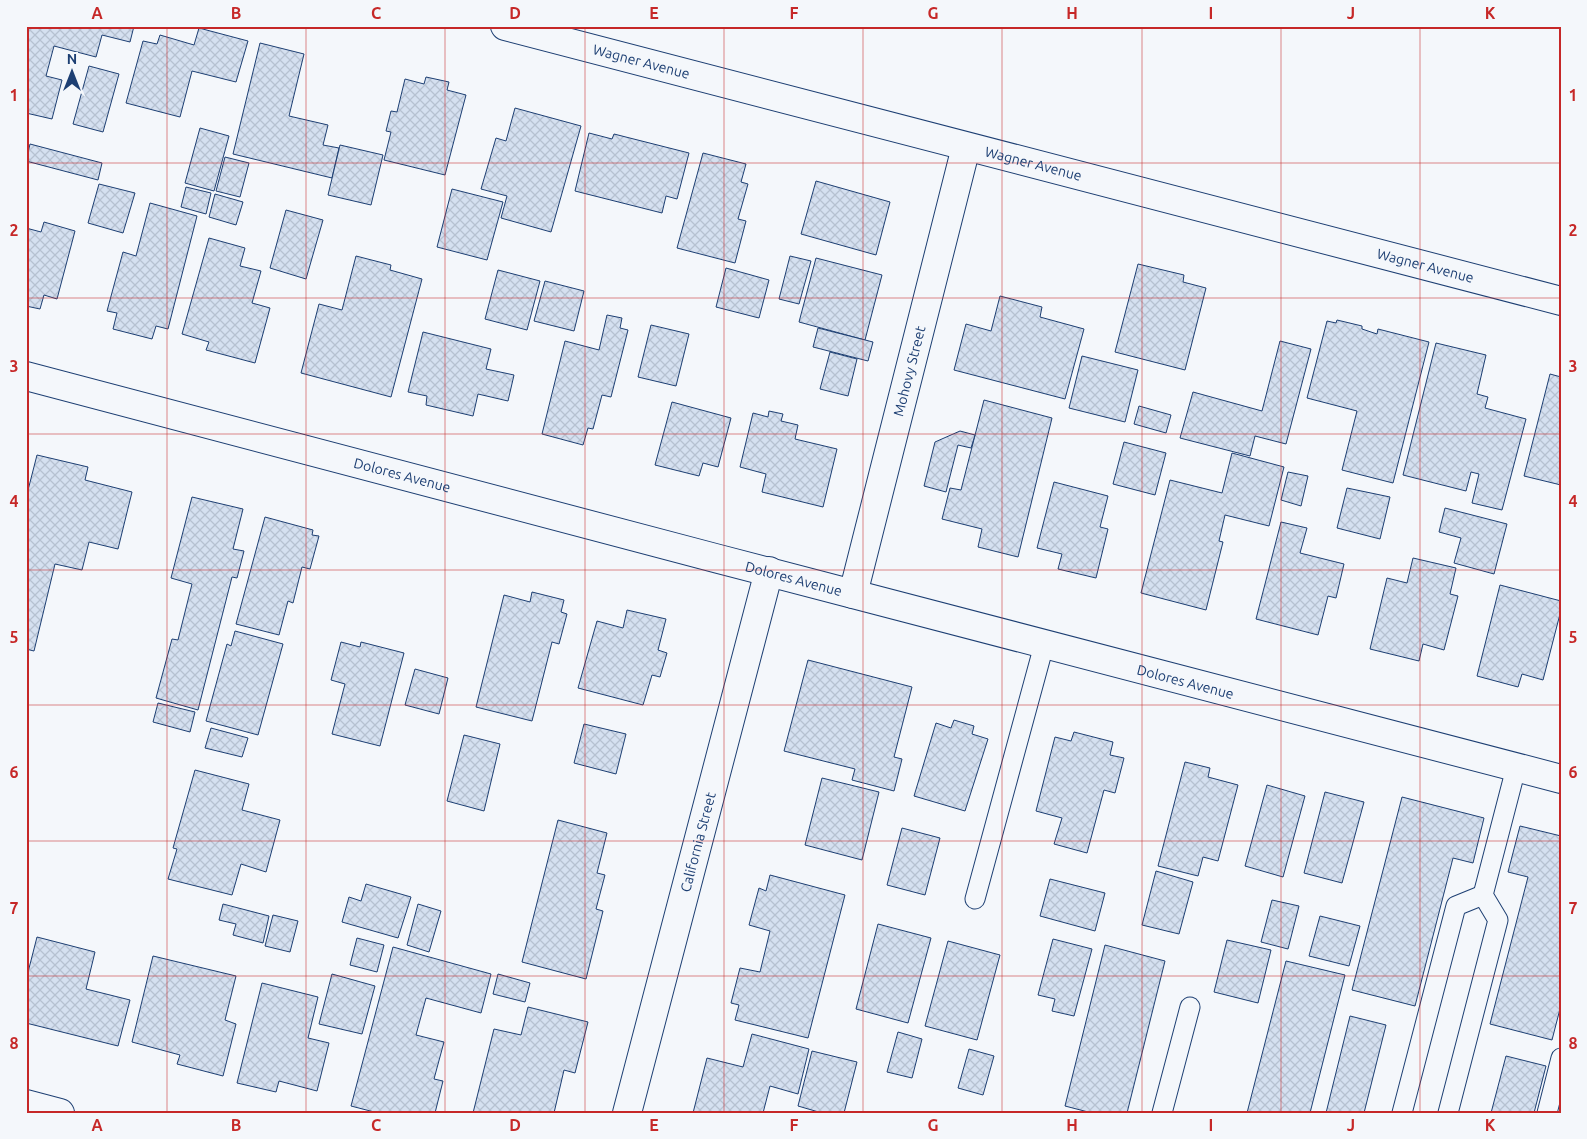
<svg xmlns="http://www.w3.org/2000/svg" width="1587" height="1139" viewBox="0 0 1587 1139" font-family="Ubuntu,sans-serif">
  <defs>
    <pattern id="building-cross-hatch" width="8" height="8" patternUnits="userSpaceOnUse" patternTransform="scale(1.25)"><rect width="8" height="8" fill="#d5e0f0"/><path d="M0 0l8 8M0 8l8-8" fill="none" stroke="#b6c1d1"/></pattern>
  </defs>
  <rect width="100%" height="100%" fill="#f4f7fb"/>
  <g fill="url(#building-cross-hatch)" stroke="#1d3f73">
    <polygon points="27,26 134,26 130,42 102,35 96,57 54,46 46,76 62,80 52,119 26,113"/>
    <polygon points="199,28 248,41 236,82 192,71 180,117 126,103 143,41 157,44 160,35 194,45"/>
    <polygon points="260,43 304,54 289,116 328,125 323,145 339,148 332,178 233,154"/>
    <polygon points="89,66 119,74 103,132 73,124"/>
    <polygon points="426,77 449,82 447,90 466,95 445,175 384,160 391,132 386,131 391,111 397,112 405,79 424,84"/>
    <polygon points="515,108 581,126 551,232 501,218 507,196 481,189 496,138 506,141"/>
    <polygon points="200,128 229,136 214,191 185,183"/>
    <polygon points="589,133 612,139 614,134 689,153 677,199 666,196 662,213 575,191"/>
    <polygon points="30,144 102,163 98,180 26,161"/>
    <polygon points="340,145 383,155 371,205 328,195"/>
    <polygon points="703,153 746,164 741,182 748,184 738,219 746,221 735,263 677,248"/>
    <polygon points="225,157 249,163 240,197 216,191"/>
    <polygon points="816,181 890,202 876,255 801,234"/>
    <polygon points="99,184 135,193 123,233 88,223"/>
    <polygon points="186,187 211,193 206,214 181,207"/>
    <polygon points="452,189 503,202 487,260 437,247"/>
    <polygon points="215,194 243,202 236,225 209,217"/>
    <polygon points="150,203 197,216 168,329 156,326 152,339 113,329 117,313 107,311 123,252 136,256"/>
    <polygon points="286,210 323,220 306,279 270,268"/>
    <polygon points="44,222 75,231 57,299 44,295 40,309 26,306 26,228 41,232"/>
    <polygon points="209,238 245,248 240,266 261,271 252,303 270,308 255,363 206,350 209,342 182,334"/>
    <polygon points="356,256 391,265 390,270 422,279 391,397 301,373 319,304 342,310"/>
    <polygon points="790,256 811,261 799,304 779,299"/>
    <polygon points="816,258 882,275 865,340 799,322"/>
    <polygon points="1138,264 1184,275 1183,282 1206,288 1185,370 1115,352"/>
    <polygon points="726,268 769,280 759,318 716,307"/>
    <polygon points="498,270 540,281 527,330 485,319"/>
    <polygon points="545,281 584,291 574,331 534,321"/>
    <polygon points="1000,296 1042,307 1040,317 1084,329 1065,399 954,370 966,324 991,331"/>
    <polygon points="607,315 622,318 620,328 628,330 611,397 602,395 593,429 588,428 583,445 542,434 565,341 599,350"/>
    <polygon points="1337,320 1362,326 1362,329 1377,334 1378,329 1429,342 1393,483 1342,470 1357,411 1307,398 1327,321 1336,323"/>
    <polygon points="651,325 689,334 676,386 638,377"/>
    <polygon points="818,328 873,342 868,361 813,347"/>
    <polygon points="423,332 491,349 486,369 514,375 508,401 478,394 473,416 426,405 427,396 408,392"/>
    <polygon points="1280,341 1311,349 1286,444 1255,436 1250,456 1180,438 1193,392 1262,411"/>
    <polygon points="1436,343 1486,355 1477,394 1488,397 1485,408 1526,419 1502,510 1472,503 1479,474 1471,472 1466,491 1403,475"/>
    <polygon points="830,352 857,359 848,396 820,389"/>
    <polygon points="1082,356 1138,370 1125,422 1069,408"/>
    <polygon points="1550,374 1561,377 1561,485 1524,476"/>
    <polygon points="984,400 1052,418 1018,557 978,547 982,529 942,519 950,488 961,490"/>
    <polygon points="672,402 731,418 718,467 703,463 699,476 655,465"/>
    <polygon points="1139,406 1171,415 1166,433 1134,424"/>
    <polygon points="769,411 783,414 781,421 798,425 795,439 837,449 823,507 762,492 766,474 740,467 753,413 768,417"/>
    <polygon points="960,431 975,435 971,448 958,445 946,492 924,486 935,442"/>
    <polygon points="1124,442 1166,453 1155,495 1113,484"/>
    <polygon points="1232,453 1284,467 1269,526 1225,515 1219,541 1223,542 1206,610 1141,593 1170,480 1222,493"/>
    <polygon points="37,455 88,467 85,480 132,492 118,549 89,542 82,570 55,564 34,651 26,649 26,498"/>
    <polygon points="1288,472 1308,476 1301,506 1281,500"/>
    <polygon points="1054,482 1108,496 1100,527 1108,529 1096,578 1058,569 1062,554 1037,548"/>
    <polygon points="1347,488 1390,497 1380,539 1337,528"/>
    <polygon points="192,497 243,509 233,549 244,551 237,578 232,577 198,710 156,698 172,639 178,640 192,584 171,578"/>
    <polygon points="1445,508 1507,524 1494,574 1454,563 1461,538 1439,532"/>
    <polygon points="265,517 313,530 312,535 319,536 310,569 302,567 293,603 288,601 279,635 236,624"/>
    <polygon points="1281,522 1307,528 1300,553 1344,564 1336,598 1328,596 1318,635 1256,619"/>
    <polygon points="1413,558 1456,568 1450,594 1458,596 1444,650 1423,644 1419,661 1370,649 1387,578 1407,583"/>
    <polygon points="1500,585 1561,601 1560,614 1543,680 1522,674 1518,687 1477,676"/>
    <polygon points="532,592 564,600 561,612 567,614 559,644 552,642 532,721 476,707 504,595 530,602"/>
    <polygon points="627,610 666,619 658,650 667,653 660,677 652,675 643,705 578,688 597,621 623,628"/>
    <polygon points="235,631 283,644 258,735 206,721 227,644 231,646"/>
    <polygon points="341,642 360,647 361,642 404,653 380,746 332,734 345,684 331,680"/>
    <polygon points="808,660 912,687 894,757 902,759 894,791 852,780 855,769 784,751"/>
    <polygon points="415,669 448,678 439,714 405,705"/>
    <polygon points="158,703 195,712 190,732 153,722"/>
    <polygon points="954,720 974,726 972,734 988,739 965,811 914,796 936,723 951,728"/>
    <polygon points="584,724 626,734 616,774 574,763"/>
    <polygon points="211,728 248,738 242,757 205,748"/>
    <polygon points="1074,732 1113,742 1110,755 1124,758 1115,793 1104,790 1087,853 1054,844 1062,818 1036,811 1055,737 1071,741"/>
    <polygon points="464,735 500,744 484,811 447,801"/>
    <polygon points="1185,762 1210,768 1208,777 1238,785 1218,861 1203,857 1198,876 1158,866"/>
    <polygon points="195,770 249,784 242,810 280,820 266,872 241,864 232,895 168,879 177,849 173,848"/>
    <polygon points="822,778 879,792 862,860 805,845"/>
    <polygon points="1267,785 1305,796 1283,877 1245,866"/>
    <polygon points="1325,792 1364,802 1342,883 1304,873"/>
    <polygon points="1402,797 1484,818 1473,863 1453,858 1415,1006 1352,990"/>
    <polygon points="558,820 607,833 597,873 605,875 596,909 603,911 586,979 522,962"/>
    <polygon points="1520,826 1561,836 1561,1005 1552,1040 1490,1024 1528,877 1508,872"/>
    <polygon points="902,828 940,838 925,895 887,885"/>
    <polygon points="1156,871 1193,882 1179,934 1142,925"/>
    <polygon points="770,875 845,895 808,1038 735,1020 739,1005 731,1003 740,968 760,972 770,931 749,925 759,888 766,891"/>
    <polygon points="1050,879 1105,893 1095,931 1040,916"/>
    <polygon points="366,884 411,897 398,938 342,922 349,897 361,901"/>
    <polygon points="1272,900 1299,906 1288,949 1261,942"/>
    <polygon points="223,904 269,916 263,943 233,935 236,924 219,920"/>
    <polygon points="418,904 441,911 429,952 407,945"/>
    <polygon points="273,915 298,921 290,952 265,946"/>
    <polygon points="1320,916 1360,926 1349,966 1309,956"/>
    <polygon points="878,924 931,938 908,1023 856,1009"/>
    <polygon points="37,937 95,952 86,989 130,1000 118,1046 26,1023 26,980"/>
    <polygon points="357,938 384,945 377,972 350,965"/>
    <polygon points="1053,939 1092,949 1074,1016 1052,1011 1055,999 1038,995"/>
    <polygon points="1227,940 1271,950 1258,1003 1214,992"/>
    <polygon points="948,941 1000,955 977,1040 925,1026"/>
    <polygon points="1105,945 1165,961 1127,1113 1092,1113 1065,1106"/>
    <polygon points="393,947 491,974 481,1013 426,998 416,1035 444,1042 434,1079 443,1081 435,1113 378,1113 351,1106"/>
    <polygon points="153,956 236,976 225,1020 236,1024 223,1076 177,1064 180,1055 132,1042"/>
    <polygon points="1286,961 1345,975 1310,1113 1247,1113"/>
    <polygon points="332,974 375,986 362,1034 319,1024"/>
    <polygon points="498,974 530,983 525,1002 493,994"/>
    <polygon points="262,983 318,997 308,1038 329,1043 317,1091 279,1081 276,1092 237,1083"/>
    <polygon points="528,1007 588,1022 575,1073 564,1070 554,1113 473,1113 494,1029 521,1035"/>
    <polygon points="1350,1016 1386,1025 1364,1113 1326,1113"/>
    <polygon points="898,1032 922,1039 912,1078 887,1072"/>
    <polygon points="752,1034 809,1049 798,1094 770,1086 763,1113 693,1113 707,1058 743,1067"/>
    <polygon points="969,1049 994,1056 983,1095 958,1088"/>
    <polygon points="812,1051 857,1062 844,1113 822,1113 798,1106"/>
    <polygon points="1506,1056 1546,1066 1534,1113 1491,1113"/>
  </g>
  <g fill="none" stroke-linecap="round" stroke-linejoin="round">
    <defs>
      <g id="lane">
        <polyline points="975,899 1044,645"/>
        <polyline points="1162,1113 1190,1007"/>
        <polyline points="1402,1113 1456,906 1483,895"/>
        <polyline points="1448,1113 1498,920 1483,895 1516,768"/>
        <polyline points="1547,1113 1561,1058"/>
      </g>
      <g id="street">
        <path id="s1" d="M505,26l1056,275"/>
        <path id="s2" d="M26,376c512,134 1022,272 1535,403"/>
        <path id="s3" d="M853,594l113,-447"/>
        <path id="s4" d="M627,1113l142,-542"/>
      </g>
      <polyline id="secondary" points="26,1104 60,1113"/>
    </defs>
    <use href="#lane" stroke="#1d3f73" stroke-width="21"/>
    <use href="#street" stroke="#1d3f73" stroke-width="30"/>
    <use href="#secondary" stroke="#1d3f73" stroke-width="30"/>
    <use href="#lane" stroke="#f4f7fb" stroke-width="19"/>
    <use href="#street" stroke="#f4f7fb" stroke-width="28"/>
    <use href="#secondary" stroke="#f4f7fb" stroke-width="28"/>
  </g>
  <path fill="none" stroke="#c62828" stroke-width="1" stroke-opacity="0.55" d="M167,26v1087M306,26v1087M445,26v1087M585,26v1087M724,26v1087M863,26v1087M1002,26v1087M1142,26v1087M1281,26v1087M1420,26v1087M26,163h1535M26,298h1535M26,434h1535M26,570h1535M26,705h1535M26,841h1535M26,976h1535"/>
  <g text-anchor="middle" stroke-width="4" stroke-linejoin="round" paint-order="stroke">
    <g font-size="14" fill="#1d3f73" stroke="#f4f7fb">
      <text dy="5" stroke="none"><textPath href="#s1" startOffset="141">Wagner Avenue</textPath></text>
      <text dy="5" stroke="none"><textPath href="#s1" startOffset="546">Wagner Avenue</textPath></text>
      <text dy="5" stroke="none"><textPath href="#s1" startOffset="951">Wagner Avenue</textPath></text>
      <text dy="5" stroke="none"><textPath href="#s3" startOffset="230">Mohovy Street</textPath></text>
      <text dy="5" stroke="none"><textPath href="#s2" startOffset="389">Dolores Avenue</textPath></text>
      <text dy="5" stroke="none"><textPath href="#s2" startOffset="794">Dolores Avenue</textPath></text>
      <text dy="5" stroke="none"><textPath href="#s2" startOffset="1199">Dolores Avenue</textPath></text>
      <text dy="5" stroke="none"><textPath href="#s4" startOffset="280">California Street</textPath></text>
    </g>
  </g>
  <rect width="1587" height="1139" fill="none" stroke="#f4f7fb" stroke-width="55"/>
  <g transform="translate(72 72)" stroke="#f4f7fb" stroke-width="4" paint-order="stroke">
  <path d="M0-4L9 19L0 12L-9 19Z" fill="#1d3f73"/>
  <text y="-8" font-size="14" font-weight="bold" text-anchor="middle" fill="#1d3f73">N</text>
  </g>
  <rect x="28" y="28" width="1532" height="1084" fill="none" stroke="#c62828" stroke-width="2"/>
  <g font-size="16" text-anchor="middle" font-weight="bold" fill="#c62828">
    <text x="97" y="19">A</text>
    <text x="236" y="19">B</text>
    <text x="376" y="19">C</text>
    <text x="515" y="19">D</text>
    <text x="654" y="19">E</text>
    <text x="794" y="19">F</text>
    <text x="933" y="19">G</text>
    <text x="1072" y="19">H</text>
    <text x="1211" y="19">I</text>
    <text x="1351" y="19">J</text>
    <text x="1490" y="19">K</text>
    <text x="14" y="101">1</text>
    <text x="1573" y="101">1</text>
    <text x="14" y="236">2</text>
    <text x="1573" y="236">2</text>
    <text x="14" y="372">3</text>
    <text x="1573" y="372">3</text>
    <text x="14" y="507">4</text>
    <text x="1573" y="507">4</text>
    <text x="14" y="643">5</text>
    <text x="1573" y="643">5</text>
    <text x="14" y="778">6</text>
    <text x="1573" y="778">6</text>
    <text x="14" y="914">7</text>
    <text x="1573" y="914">7</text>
    <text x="14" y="1049">8</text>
    <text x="1573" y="1049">8</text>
    <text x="97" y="1131">A</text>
    <text x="236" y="1131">B</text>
    <text x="376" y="1131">C</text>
    <text x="515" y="1131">D</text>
    <text x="654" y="1131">E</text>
    <text x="794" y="1131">F</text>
    <text x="933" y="1131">G</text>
    <text x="1072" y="1131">H</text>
    <text x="1211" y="1131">I</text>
    <text x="1351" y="1131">J</text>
    <text x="1490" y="1131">K</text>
  </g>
</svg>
